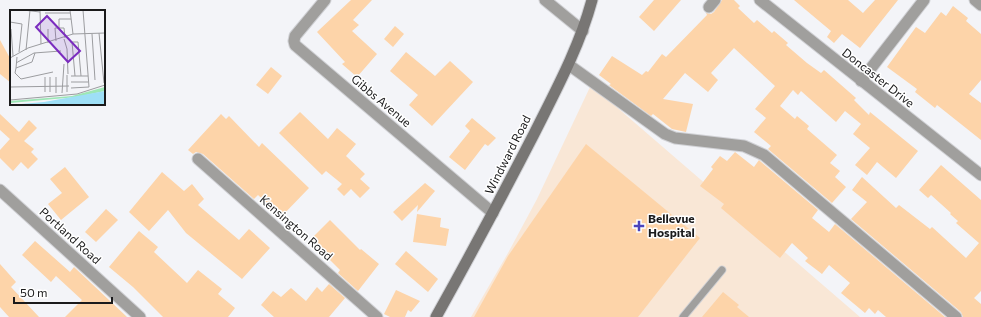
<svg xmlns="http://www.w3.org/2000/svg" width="981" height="317" viewBox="0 0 981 317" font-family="Commissioner,sans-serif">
  <rect width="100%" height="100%" fill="#f3f4f8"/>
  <polygon fill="#f9e7d6" points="591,85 860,317 471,317 508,253 537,199"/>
  <g fill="#fdd4a9">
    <polygon points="351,0 372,0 353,20 359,25 352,31 377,54 357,77 342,64 345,62 317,32"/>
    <polygon points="654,0 681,0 654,31 639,17"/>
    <polygon points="722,0 734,0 740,6 738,8 754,23 757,20 772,33 774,31 788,43 786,45 807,63 821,73 824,70 856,98 854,100 869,115 870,112 918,151 896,178 877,162 867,175 855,165 870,148 853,134 861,124 845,111 836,122 801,91 798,95 793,90 780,106 795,119 797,116 809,126 807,129 837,155 830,163 840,171 835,177 846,187 832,203 768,149 771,146 754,132 766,118 755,109 775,86 734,48 711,73 718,80 708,92 685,73 663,99 693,104 686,132 672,129 653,114 651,116 609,85 611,84 599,75 612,56 642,75 646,71 648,72 662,54 666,57 707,15 706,13 711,14 714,12"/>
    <polygon points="794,0 848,0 863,13 875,0 898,0 860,48 842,34 834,43 827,37 831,31"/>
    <polygon points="953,6 968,18 966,21 981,34 981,80 969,94 981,103 981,140 937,105 935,108 915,92 917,89 887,67 916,27 925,33 941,12 946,16"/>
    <polygon points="395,26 404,34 393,47 384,39"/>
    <polygon points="0,40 11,60 11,83 0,74"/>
    <polygon points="406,52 435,76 450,61 473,82 432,126 409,105 418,95 390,71"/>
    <polygon points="271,67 282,76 268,94 256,85"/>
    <polygon points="300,112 328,139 337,128 356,144 346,156 365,174 360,179 370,188 360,198 351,189 344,196 337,189 342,184 326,171 322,175 279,133"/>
    <polygon points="0,114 19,132 29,120 37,128 24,141 34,149 31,152 38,159 28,169 21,162 13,171 0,158 0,150 10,139 0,130"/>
    <polygon points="221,114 226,119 229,116 259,147 262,143 309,188 281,217 258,195 254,199 203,154 196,152 193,154 188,150"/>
    <polygon points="472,118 496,138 488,146 485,144 465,170 449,157 470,131 465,126"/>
    <polygon points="586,144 700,238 638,317 474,317 508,256"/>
    <polygon points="735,152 754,167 759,160 760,161 818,210 812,218 829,232 835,224 945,317 886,317 878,310 875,314 869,308 865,313 841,293 850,283 829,265 822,274 805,261 808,258 792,243 780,258 721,208 724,204 700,186 713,169 711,167 720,156 727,161"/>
    <polygon points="941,165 981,200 981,291 974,298 981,304 981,317 963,317 961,312 851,219 867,202 852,190 862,177 896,208 899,205 930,229 932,227 966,258 979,243 956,223 958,221 950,214 951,213 931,195 928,198 919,190"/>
    <polygon points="65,167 89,197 61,220 48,204 62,193 50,179"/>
    <polygon points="162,172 184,191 192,184 204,199 198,205 239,240 249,229 270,248 242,279 186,233 168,210 149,231 129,212"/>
    <polygon points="425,183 435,191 417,212 418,205 402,221 393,212"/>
    <polygon points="106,209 118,220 96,242 85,232"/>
    <polygon points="417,214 441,218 440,227 449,229 446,246 413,242"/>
    <polygon points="330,220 360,250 361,249 379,264 358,291 338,273 340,270 310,240"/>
    <polygon points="139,231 158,247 154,252 187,283 198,270 222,289 218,294 235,308 228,317 163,317 133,287 109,267"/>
    <polygon points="35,241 70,272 74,267 127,317 65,317 82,300 56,276 51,282 22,255"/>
    <polygon points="406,251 438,279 428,292 395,264"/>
    <polygon points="0,264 16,282 11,287 39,317 9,317 0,307"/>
    <polygon points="329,284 345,298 329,317 274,317 261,305 273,291 281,297 291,288 306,301 317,287 322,292"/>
    <polygon points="396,290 420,301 411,312 408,310 405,317 390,317 384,314"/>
    <polygon points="723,292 739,305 737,307 749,317 702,317"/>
  </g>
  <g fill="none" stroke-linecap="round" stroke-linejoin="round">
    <defs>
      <polyline id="service" points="683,317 722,270"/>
      <g id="minor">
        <polyline points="325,0 295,36 294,41 295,45 493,213"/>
        <polyline points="545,0 583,31"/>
        <polyline points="760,0 981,175"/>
        <polyline points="975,0 981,5"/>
        <polyline points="709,7 715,0"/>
        <polyline points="569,65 665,134 675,138 744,146 764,155 956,317"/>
        <polyline points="861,81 924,0"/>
        <polyline points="198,159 377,317"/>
        <polyline points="0,190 140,317"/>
      </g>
      <path id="secondary" d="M436,317c34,-61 66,-121 98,-183 22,-44 45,-86 58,-134"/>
    </defs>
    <use href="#service" stroke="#d0d1d5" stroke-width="9"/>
    <use href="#minor" stroke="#d0d1d5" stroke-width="13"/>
    <use href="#secondary" stroke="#d0d1d5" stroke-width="13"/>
    <use href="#service" stroke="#a09f9d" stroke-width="7"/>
    <use href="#minor" stroke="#a09f9d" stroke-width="11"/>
    <use href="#secondary" stroke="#787674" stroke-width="11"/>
  </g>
  <path fill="#4c44bb" stroke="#fff" stroke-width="1.5" d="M637 220h4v4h4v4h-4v4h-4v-4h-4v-4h4z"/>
  <g text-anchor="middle" stroke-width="3" stroke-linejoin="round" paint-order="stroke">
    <g font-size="12" fill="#1a1a1b" stroke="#fff">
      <text transform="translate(878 78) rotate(38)" y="4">Doncaster Drive</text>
      <text transform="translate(381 101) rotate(40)" y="4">Gibbs Avenue</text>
      <text transform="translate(508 155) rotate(-63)" y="4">Windward Road</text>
      <text transform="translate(296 228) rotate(41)" y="4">Kensington Road</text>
      <text transform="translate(70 236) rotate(42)" y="4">Portland Road</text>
    </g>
    <g font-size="12" font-weight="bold" fill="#1a1a1b" stroke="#fff" text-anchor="start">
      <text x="648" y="223">Bellevue<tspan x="648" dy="14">Hospital</tspan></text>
    </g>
  </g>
  <g transform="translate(10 10)">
    <rect width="95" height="95" fill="#f3f4f8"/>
    <path d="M95,77v4l-28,6 -67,6v-2l62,-5z" fill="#9ce7b5"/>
    <path d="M95,81v14h-95l34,-3z" fill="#9edff6"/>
    <path fill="none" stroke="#9c9da0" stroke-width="1" d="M13,0l17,2M30,0l1,34M60,0l3,24M35,3h25M0,12l12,2 -3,28M49,18v-9h12M1,19l2,27M38,19v14M89,23l5,50M82,24l3,46M54,29l3,10 1,25M46,31l-1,-13h9l1,10M60,32h8l3,34M62,32l3,34M16,40l4,-40M7,47l-1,11 16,-6 3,-9M0,48l18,-10 45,-14 32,-1M6,53l18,-10 27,-2M6,58l-1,5 6,6 32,-7M61,66h17M40,67v15M46,67v16M61,72h17M0,77l59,-1M61,78l18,-1 -6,-77M35,82v-15M57,82v-17M52,83l2,-29M0,90l67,-6 28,-9"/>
    <path fill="#7b2cbf" fill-opacity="0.15" stroke="#7b2cbf" stroke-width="2" d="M37,6l33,35 -12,11 -32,-35z"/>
    <rect width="95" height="95" fill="none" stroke="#1a1a1b" stroke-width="2"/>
  </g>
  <path d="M14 297v6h98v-6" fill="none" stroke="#1a1a1b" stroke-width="2"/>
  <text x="20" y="297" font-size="12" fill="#1a1a1b" stroke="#ffffff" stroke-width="3" paint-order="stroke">50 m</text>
</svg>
